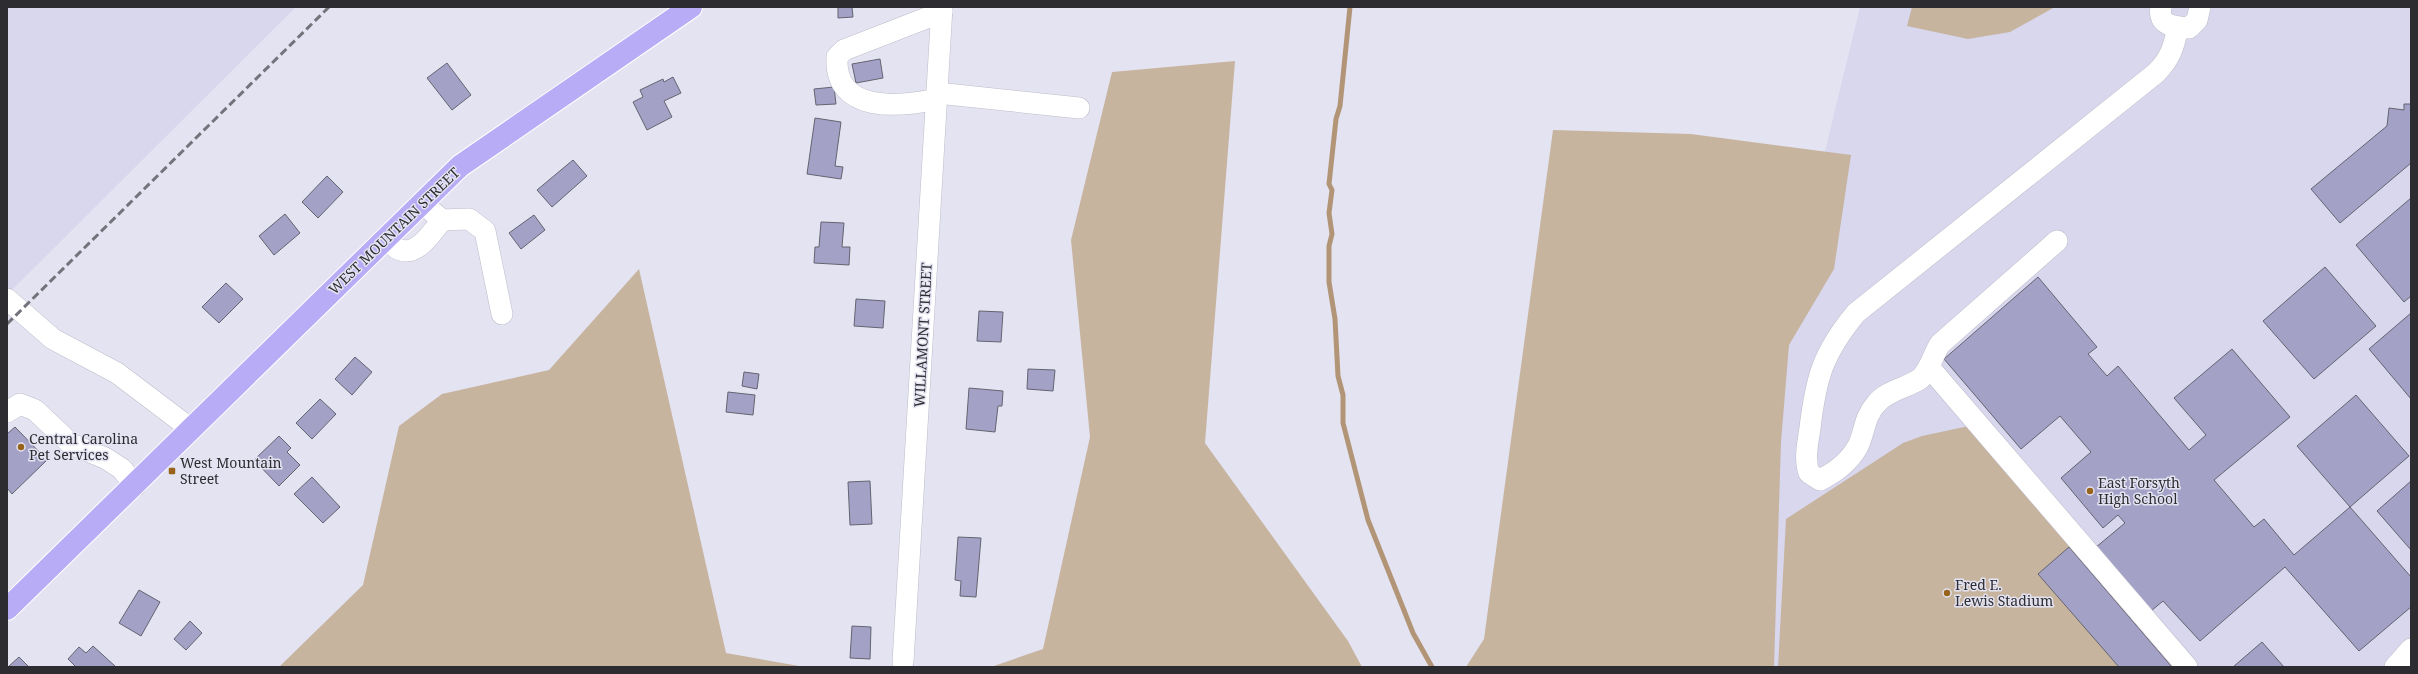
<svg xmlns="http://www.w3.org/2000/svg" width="2418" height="674" viewBox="0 0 2418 674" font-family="'Noto Serif',serif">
  <rect width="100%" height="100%" fill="#e4e3f2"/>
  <g fill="#d8d7ed">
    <polygon points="7,7 296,7 7,295"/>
    <polygon points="1860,7 2411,7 2411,667 1752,667 1785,316"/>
  </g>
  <g fill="#c7b49f">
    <polygon points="1912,7 2055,7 2010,32 1968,39 1907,26"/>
    <polygon points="1235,61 1205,443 1348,641 1362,667 991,667 1043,649 1090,437 1071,240 1112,72"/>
    <polygon points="1553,130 1691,134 1851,155 1834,269 1789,345 1781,442 1774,667 1466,667 1484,639"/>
    <polygon points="639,269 726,653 805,667 279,667 363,585 399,426 442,394 549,370"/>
    <polygon points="1969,426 2175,667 1778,667 1786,519 1903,443 1922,436"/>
  </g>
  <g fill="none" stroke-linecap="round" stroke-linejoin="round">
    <polyline stroke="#b29576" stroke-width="5" points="1350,7 1340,106 1336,119 1329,184 1332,190 1329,213 1332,234 1329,246 1329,282 1335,319 1338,376 1343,395 1343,423 1368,520 1413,633 1432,667"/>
  </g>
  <g fill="#a4a1c7" stroke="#646370">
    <polygon points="838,7 852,7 853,17 838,18"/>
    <polygon points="880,59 883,78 856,83 852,64"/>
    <polygon points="447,63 471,95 452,110 427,78"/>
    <polygon points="673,77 681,93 664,101 672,117 647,130 633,102 643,97 640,90 663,79 664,82"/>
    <polygon points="834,87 836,104 816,105 814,89"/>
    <polygon points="2404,104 2411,104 2411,163 2340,223 2311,189 2387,126 2389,108 2404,110"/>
    <polygon points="815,118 841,122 835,166 843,167 841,179 807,174"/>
    <polygon points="573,160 587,176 552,207 537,190"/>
    <polygon points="327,176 343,192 318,218 302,202"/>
    <polygon points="2411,198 2411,296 2404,302 2356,245"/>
    <polygon points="285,214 300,233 274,255 259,236"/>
    <polygon points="534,215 545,230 521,249 509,233"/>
    <polygon points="821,222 844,223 842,247 850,247 849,265 814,263 815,247 819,247"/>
    <polygon points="2325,267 2376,326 2314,379 2263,321"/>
    <polygon points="2038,277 2097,347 2088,354 2107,376 2118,366 2189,450 2206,435 2174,398 2232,349 2290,417 2214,480 2254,527 2264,519 2294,555 2350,507 2411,577 2411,607 2359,651 2285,567 2200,641 2163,601 2151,611 2095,548 2125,523 2118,515 2103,528 2061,478 2091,452 2060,416 2021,449 1944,359"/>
    <polygon points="226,283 243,299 219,323 202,307"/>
    <polygon points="856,299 885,301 883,328 854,326"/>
    <polygon points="979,311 1003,312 1001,342 977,341"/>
    <polygon points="2411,313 2411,399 2369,349"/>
    <polygon points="355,357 372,372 352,395 335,379"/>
    <polygon points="1028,369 1055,370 1053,391 1027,389"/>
    <polygon points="744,372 759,374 757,389 742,386"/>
    <polygon points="969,388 1003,391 1002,406 998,406 995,432 966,429"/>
    <polygon points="728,392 755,395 753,415 726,412"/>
    <polygon points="2356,395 2409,456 2350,507 2297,446"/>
    <polygon points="320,399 336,414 312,439 296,423"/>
    <polygon points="15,427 47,460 12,494 7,488 7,434"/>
    <polygon points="279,436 291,448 287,452 300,465 279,486 254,460"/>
    <polygon points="312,477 340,507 323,523 294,494"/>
    <polygon points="870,481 872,524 850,525 848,482"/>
    <polygon points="2411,481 2411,550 2377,511"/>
    <polygon points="958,537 981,538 976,597 960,596 961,581 955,580"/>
    <polygon points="2069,547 2172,667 2119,667 2038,574"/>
    <polygon points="139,590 160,602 141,636 119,623"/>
    <polygon points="190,621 202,633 186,650 174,639"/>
    <polygon points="852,626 871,627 870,659 850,658"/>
    <polygon points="2262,642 2284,667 2233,667"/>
    <polygon points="93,646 116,667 76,667 68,659 79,647 86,653"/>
    <polygon points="19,657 29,667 8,667"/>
  </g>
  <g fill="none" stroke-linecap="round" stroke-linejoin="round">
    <defs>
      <g id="minor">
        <path d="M2161,7c-4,19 14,20 28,21l8,-8 3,-13"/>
        <polyline points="937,93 1079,108"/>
        <path d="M937,99c-37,8 -103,15 -100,-42l7,-7 98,-38"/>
        <polyline points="422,203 442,220 469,219 485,231 502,314"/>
        <path d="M386,238c4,4 9,11 15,12 17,6 32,-19 41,-30"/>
        <path d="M2057,241l-117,103c-7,10 -9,24 -19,34 -11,9 -34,12 -45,26 -12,13 -11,28 -18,42 -8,15 -24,27 -38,34l-11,-7c-5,-15 -1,-30 1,-45 6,-51 13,-75 46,-115l300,-240c14,-14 18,-26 22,-46"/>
        <polyline points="7,299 53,339 117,373 191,429"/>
        <polyline points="1929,367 2187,667"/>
        <polyline points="7,412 20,404 35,410 71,444 105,458 122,469 135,486"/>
        <polyline points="903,662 942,7"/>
        <polyline points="2395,667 2411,649"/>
      </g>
      <polyline id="major" points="7,609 460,166 691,7"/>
    </defs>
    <use href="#minor" stroke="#bdbcca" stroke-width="22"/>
    <use href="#major" stroke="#fff" stroke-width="24"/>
    <use href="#minor" stroke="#fff" stroke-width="21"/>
    <use href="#major" stroke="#b9acf6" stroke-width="22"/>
    <polyline stroke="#73737b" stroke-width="3" stroke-dasharray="8 4" stroke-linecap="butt" points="7,324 329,7"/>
  </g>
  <g fill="#98631b" stroke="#e4e3f2" stroke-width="1.5">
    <circle cx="21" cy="447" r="4"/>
    <rect x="168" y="467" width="8" height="8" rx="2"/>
    <circle cx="2090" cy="491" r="4"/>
    <circle cx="1947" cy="593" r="4"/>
  </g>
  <g text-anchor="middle" stroke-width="3" stroke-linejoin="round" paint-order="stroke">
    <g font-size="14" fill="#2c2c31" stroke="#e4e3f2">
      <text transform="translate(394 231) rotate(-44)" y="5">WEST MOUNTAIN STREET</text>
      <text transform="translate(923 335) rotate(-87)" y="5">WILLAMONT STREET</text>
    </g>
    <g font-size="14" fill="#2c2c31" stroke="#e4e3f2" text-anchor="start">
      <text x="29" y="444">Central Carolina<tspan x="29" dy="16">Pet Services</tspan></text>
      <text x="180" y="468">West Mountain<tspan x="180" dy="16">Street</tspan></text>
      <text x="2098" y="488">East Forsyth<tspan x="2098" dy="16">High School</tspan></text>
      <text x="1955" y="590">Fred E.<tspan x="1955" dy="16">Lewis Stadium</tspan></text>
    </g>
  </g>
  <rect width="2418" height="674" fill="none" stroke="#2c2c31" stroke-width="16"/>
</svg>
